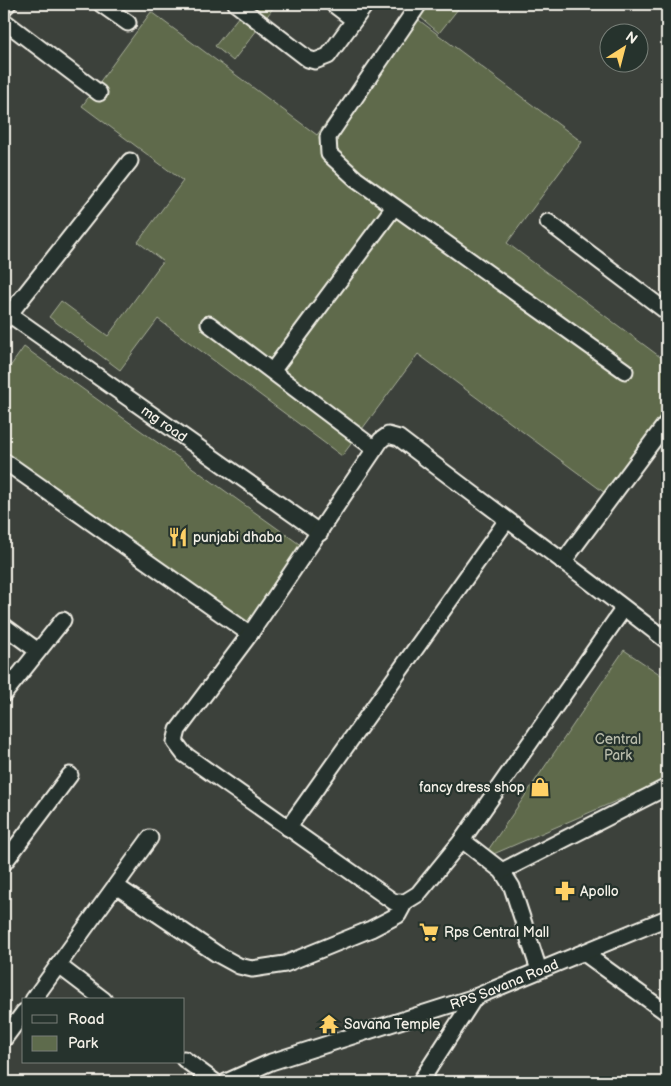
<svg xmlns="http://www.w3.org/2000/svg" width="671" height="1086" viewBox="0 0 671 1086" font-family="'Balsamiq Sans',sans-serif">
  <rect width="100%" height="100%" fill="#3c413b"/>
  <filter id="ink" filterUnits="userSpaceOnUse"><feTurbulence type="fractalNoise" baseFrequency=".02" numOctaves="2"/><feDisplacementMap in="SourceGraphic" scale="10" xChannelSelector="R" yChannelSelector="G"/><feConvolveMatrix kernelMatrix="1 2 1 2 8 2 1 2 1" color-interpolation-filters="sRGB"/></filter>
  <g filter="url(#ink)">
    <g fill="#5e6b4c" stroke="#a9ae9a">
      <polygon points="230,4 276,4 260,26"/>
      <polygon points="429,4 462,4 439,33 419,16"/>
      <polygon points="151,12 317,135 408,12 582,142 507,243 667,362 667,409 605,493 418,354 342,456 158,319 120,370 49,317 61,301 108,336 163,261 138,242 183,181 82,106"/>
      <polygon points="239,16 257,30 233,61 215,46"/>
      <polygon points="24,347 302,546 244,628 4,455 4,375"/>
      <polygon points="624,650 667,679 667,779 482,859"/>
    </g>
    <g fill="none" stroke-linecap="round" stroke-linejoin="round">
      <defs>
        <g id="minor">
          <polyline points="101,4 128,23"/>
          <polyline points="236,4 308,59 315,61 328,56 366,4"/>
          <polyline points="333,4 354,20"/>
          <polyline points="419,4 328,137 329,154 356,179 625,371"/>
          <polyline points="4,8 8,4"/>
          <polyline points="4,21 99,93"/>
          <polyline points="548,222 667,312"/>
          <path id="s1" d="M9,314l311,219"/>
          <polyline points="4,321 130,161"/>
          <polyline points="209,324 375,449"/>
          <polyline points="273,370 394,207"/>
          <polyline points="4,461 250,634"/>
          <polyline points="563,562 667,422"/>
          <path d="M624,608l-162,232 -44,54 -13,8h-11l-210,-148 -9,-12 3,-12 72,-96 131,-194 7,-5 11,3c89,68 180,134 268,203"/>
          <polyline points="4,626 38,651"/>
          <polyline points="4,694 63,620"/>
          <polyline points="288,828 507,520"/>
          <polyline points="462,840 502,871 512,887 539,970"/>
          <polyline points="4,863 70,775"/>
          <polyline points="502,871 667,787"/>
          <polyline points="116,886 217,954 239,966 252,969 285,964 371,929 398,915 405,902"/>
          <polyline points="584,953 667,1013"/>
          <polyline points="58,965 104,1000"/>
          <polyline points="33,1000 150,838"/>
          <polyline points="4,1039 24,1012"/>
          <polyline points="184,1059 215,1082"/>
          <path id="s2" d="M226,1082l45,-20 204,-65 192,-79"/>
          <polyline points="420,1082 475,997"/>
        </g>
      </defs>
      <use href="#minor" stroke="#f4f1e8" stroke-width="19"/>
      <use href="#minor" stroke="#26332d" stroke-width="15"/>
    </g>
  </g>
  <defs>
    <symbol id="restaurant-bare" viewBox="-9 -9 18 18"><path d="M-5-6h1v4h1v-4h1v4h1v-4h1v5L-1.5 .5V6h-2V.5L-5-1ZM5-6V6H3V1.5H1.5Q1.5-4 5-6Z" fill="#ffd166" stroke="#26332d" stroke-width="2.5" paint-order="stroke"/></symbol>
    <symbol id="shop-bare" viewBox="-9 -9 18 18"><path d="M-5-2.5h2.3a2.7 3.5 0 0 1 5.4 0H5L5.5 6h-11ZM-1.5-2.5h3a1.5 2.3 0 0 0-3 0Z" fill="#ffd166" stroke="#26332d" stroke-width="2.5" paint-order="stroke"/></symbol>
    <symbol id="pharmacy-bare" viewBox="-9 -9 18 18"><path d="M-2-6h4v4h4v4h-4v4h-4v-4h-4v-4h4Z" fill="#ffd166" stroke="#26332d" stroke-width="2.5" paint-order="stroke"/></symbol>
    <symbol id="supermarket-bare" viewBox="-9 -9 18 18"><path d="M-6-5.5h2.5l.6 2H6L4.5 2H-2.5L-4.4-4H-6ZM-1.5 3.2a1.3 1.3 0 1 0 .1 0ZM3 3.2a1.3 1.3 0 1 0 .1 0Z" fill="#ffd166" stroke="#26332d" stroke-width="2.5" paint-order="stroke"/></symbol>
    <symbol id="temple-bare" viewBox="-9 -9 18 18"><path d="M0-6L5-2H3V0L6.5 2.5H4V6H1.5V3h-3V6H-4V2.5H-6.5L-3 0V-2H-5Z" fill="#ffd166" stroke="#26332d" stroke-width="2.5" paint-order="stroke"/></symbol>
  </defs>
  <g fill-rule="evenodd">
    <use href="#restaurant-bare" x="164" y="523" width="28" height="28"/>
    <use href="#shop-bare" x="526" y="773" width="28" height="28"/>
    <use href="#pharmacy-bare" x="551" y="877" width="28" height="28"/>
    <use href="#supermarket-bare" x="415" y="918" width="28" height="28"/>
    <use href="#temple-bare" x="315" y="1010" width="28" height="28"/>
  </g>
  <g text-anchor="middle" stroke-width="4.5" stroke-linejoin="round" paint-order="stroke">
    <g font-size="14" fill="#f4f1e8" stroke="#26332d">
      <text dy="5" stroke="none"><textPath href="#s1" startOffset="190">mg road</textPath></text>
      <text dy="5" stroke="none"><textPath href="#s2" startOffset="295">RPS Savana Road</textPath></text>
    </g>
    <g font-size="14" fill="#f4f1e8" stroke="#26332d" text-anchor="start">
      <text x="193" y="542">punjabi dhaba</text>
      <text x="525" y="792" text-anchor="end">fancy dress shop</text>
      <text x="580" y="896">Apollo</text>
      <text x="444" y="937">Rps Central Mall</text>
      <text x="344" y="1029">Savana Temple</text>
    </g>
    <g font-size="14" fill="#b8bbaa" stroke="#26332d">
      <text x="618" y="744">Central<tspan x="618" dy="16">Park</tspan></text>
    </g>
  </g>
  <rect width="671" height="1086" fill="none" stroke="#26332d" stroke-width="20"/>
  <rect x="10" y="10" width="651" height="1066" fill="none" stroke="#f4f1e8" stroke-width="2" filter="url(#ink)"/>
  <rect x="22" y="998" width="162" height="65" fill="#26332d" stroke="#787f78"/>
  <rect x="32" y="1015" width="25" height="8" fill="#26332d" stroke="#787f78"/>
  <text x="68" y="1024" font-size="15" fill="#f4f1e8">Road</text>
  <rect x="32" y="1036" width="25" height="15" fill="#5e6b4c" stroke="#787f78"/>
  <text x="68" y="1048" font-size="15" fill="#f4f1e8">Park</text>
  <g transform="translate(624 48) rotate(36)"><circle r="24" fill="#26332d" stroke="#787f78"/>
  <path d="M0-4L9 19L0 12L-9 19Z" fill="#ffd166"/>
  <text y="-8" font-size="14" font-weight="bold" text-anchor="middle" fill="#f4f1e8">N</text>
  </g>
</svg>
